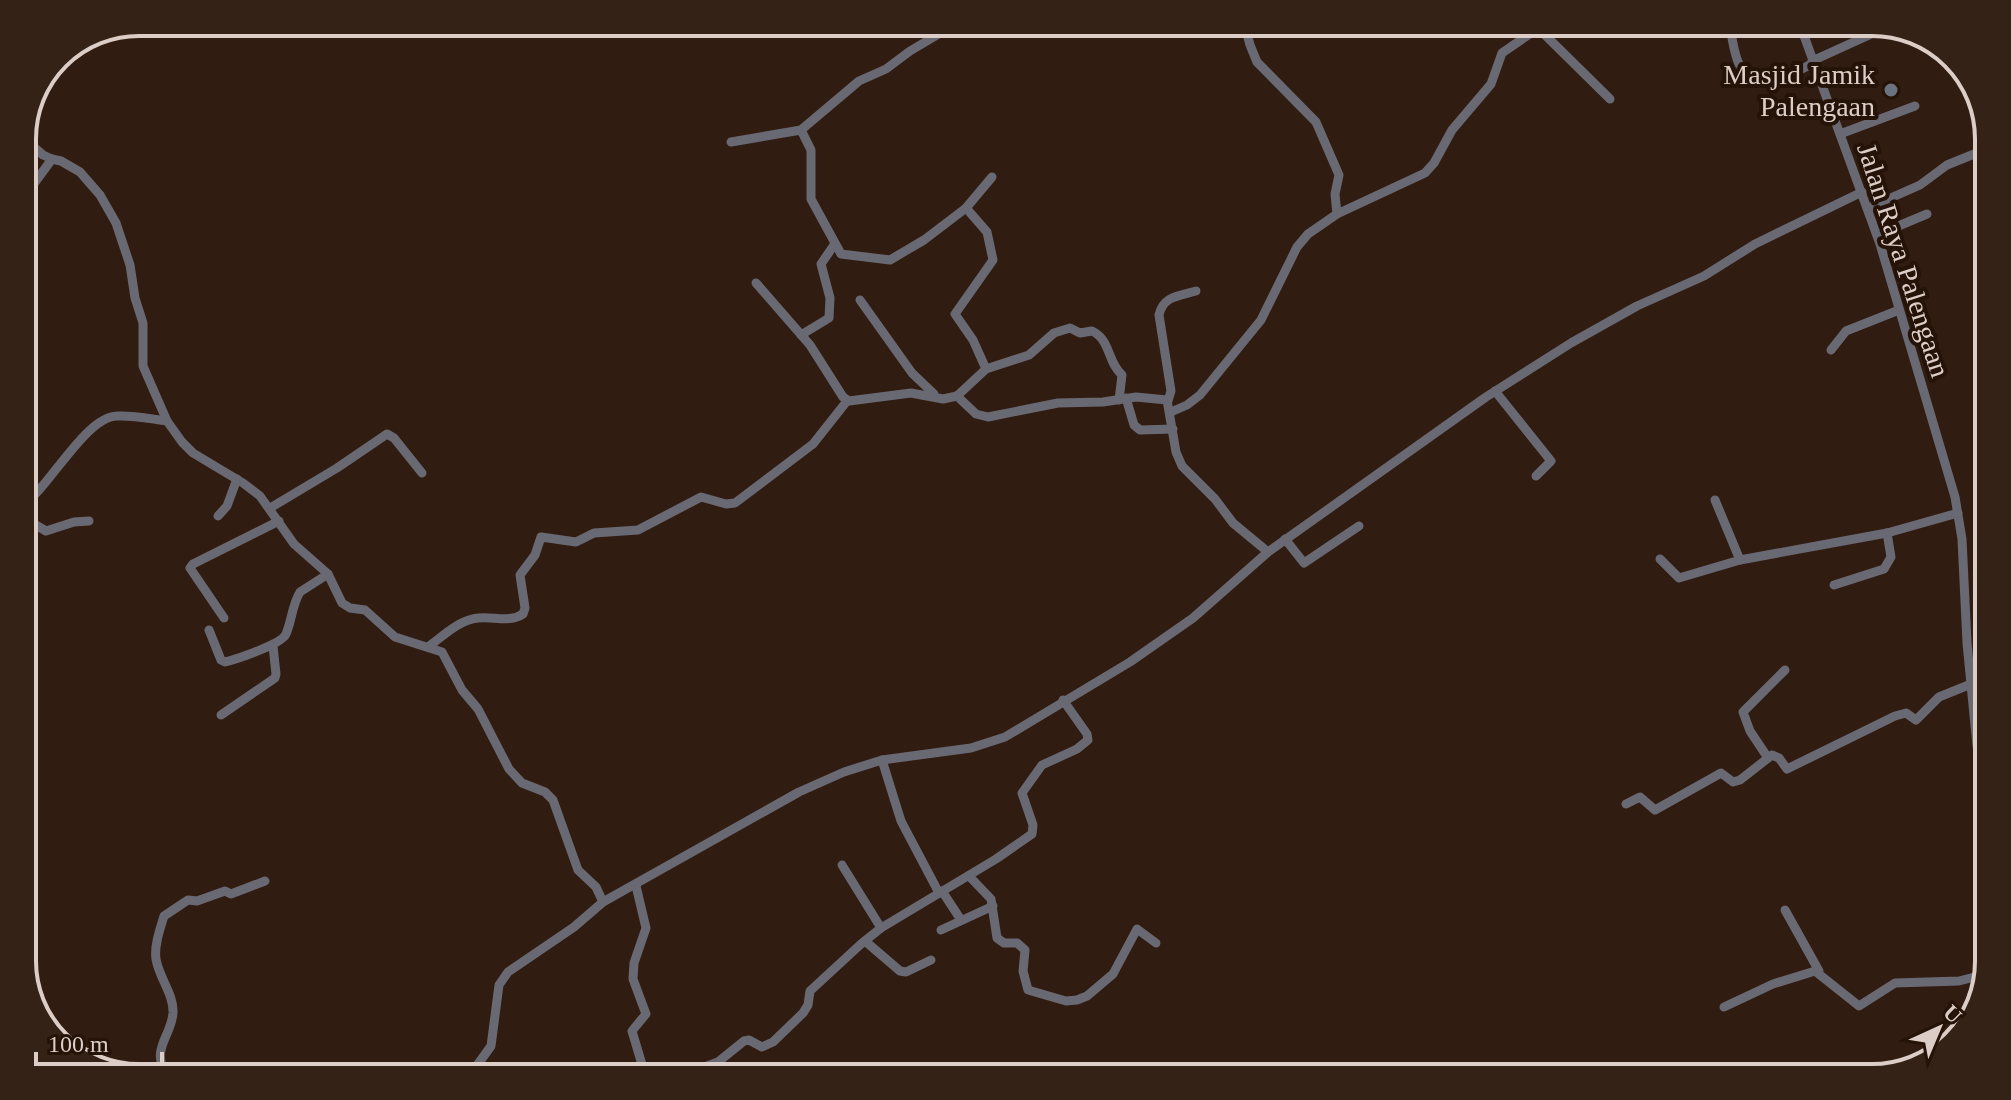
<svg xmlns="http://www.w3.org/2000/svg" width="2011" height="1100" viewBox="0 0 2011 1100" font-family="Georgia,serif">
  <rect width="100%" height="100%" fill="#301c11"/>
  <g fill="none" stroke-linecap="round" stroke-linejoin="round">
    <g stroke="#696974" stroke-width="9">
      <polyline points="1244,22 1250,45 1257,62 1316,122 1339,175 1335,194 1337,214"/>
      <path d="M1728,22c5,14 5,32 12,44 17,33 50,9 73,-3"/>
      <polyline points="1799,22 1880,244 1955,497 1962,539 1967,643 1977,746 1989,800"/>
      <polyline points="1538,28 1610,99"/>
      <polyline points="1812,61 1889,26"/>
      <polyline points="801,130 811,150 811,199 841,254 890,260 924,240 966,208"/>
      <polyline points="1840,134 1915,106"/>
      <polyline points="22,137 43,155 52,159"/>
      <polyline points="731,142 801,130 859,81 886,69 910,51 959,22"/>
      <polyline points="22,200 52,159 61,161 80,172 100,195 116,223 130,265 135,298 143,323 143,366 167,421 182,442 193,453 243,483 260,496 294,544 328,574 342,603 350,608 365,610 395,637 442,652 462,690 478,709 509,769 522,783 545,792 553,800 578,870 596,887 603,902"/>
      <polyline points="1868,208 1920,185 1947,165 1989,148"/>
      <polyline points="1877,235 1927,214"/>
      <polyline points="756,283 810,345 843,397 849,401 911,393 943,399 957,396 976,414 988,417 1058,403 1103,402 1136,397 1167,400 1176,452 1182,466 1215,499 1233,523 1268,552"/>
      <polyline points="860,300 912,373 934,394"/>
      <polyline points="801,335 829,318 830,298 821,264 834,245"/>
      <polyline points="1831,350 1846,331 1899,310"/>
      <polyline points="986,369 973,340 955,314 993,260 987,232 966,208 992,177"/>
      <polyline points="1495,391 1551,461 1536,476"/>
      <path d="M957,396l29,-27 43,-14 25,-22 16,-5 10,5 12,-2c19,9 15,31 30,44l-3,25"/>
      <polyline points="1126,398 1134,425 1140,430 1173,429"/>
      <path d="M1168,401l3,-10 -12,-76c4,-19 20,-19 37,-24"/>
      <polyline points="1171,412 1187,405 1200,395 1261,320 1297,247 1308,234 1337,214 1425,173 1434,163 1452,130 1491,84 1502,53 1547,22"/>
      <polyline points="1715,500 1740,560 1887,533 1958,513"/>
      <path d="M22,506c28,-19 63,-89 95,-90 16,-1 34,3 50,5"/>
      <polyline points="270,508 337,468 387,434 394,438 422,473"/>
      <polyline points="22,512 29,521 46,531 74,522 89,521"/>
      <polyline points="218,516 227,506 237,479"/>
      <polyline points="1285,539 1304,563 1359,526"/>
      <polyline points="1660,559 1679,578 1740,560"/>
      <polyline points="1834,585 1884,569 1891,557 1887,533"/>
      <polyline points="224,618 190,568 193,564 279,521"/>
      <path d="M209,630l12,30 4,2c12,-3 57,-18 61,-28 6,-14 6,-29 14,-42l28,-18"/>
      <path d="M428,647c16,-12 31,-27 50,-29 15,-2 32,5 45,-4l2,-6 -5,-33 15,-20 6,-18 35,5 18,-9 44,-3 63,-33 25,7 9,-1 78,-59 34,-43"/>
      <polyline points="221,715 275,678 276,674 273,646"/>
      <polyline points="1975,716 1989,710"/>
      <polyline points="1768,758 1750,731 1743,712 1785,670"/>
      <polyline points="882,760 901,821 939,893"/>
      <polyline points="1626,804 1640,797 1655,810 1721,773 1733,782 1740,780 1772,755 1779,758 1787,769 1895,716 1906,713 1916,720 1939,697 1971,684"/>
      <polyline points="842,865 881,928"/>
      <polyline points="969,876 991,899 997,938 1004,943 1017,943 1025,950 1023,971 1028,990 1066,1001 1077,1000 1087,996 1113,974 1137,929 1156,943"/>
      <polyline points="636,886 646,928 634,963 633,979 646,1014 632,1031 646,1078"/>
      <polyline points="942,891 961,920"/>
      <polyline points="1785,910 1819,971"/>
      <polyline points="941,930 993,906"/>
      <polyline points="865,941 900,971 906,972 931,960"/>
      <polyline points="1724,1007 1773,984 1815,971 1859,1006 1895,983 1959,981 1986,974"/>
      <path d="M168,1078c-19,-29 3,-40 5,-65 1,-19 -14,-35 -17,-54 -2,-13 4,-30 8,-43l24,-16 9,1 28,-10 6,3 34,-13"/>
      <polyline points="468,1078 491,1046 499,985 508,972 574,927 603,902 799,792 844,772 882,760 971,748 1005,737 1130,662 1193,618 1268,552 1486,397 1571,343 1637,306 1704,276 1755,244 1862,192"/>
      <polyline points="674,1078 718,1062 744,1041 749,1040 762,1047 773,1042 803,1013 808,1005 810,991 861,944 881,928 996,859 1032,834 1033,825 1022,793 1042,765 1077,749 1088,740 1087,734 1063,700"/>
    </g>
  </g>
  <circle fill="#6b7280" stroke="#261308" stroke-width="3" cx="1891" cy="90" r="8"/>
  <g text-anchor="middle" stroke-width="8" stroke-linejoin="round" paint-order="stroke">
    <g font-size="28" fill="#dccec7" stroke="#261308" text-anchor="end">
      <text x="1875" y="84">Masjid Jamik<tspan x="1875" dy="32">Palengaan</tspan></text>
    </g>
    <g font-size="28" fill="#dccec7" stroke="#261308">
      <text transform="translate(1904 260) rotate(72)" y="10">Jalan Raya Palengaan</text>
    </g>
  </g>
  <path d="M0 0H2011V1100H0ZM139 36H1872A103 103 0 0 1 1975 139V961A103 103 0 0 1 1872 1064H139A103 103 0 0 1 36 961V139A103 103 0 0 1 139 36Z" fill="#352217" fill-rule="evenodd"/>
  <path fill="none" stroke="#dccec7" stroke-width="4" d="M139 36H1872A103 103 0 0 1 1975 139V961A103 103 0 0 1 1872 1064H139A103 103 0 0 1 36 961V139A103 103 0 0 1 139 36Z"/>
  <g transform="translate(1939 1028) rotate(44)" stroke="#261308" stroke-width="6" paint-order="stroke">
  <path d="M0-6L14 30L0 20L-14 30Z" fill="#dccec7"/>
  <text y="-12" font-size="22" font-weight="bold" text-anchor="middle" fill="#dccec7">U</text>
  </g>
  <path d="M36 1052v12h126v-12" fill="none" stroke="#dccec7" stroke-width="4"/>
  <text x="48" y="1052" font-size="24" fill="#dccec7" stroke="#261308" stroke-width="6" paint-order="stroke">100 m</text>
</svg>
